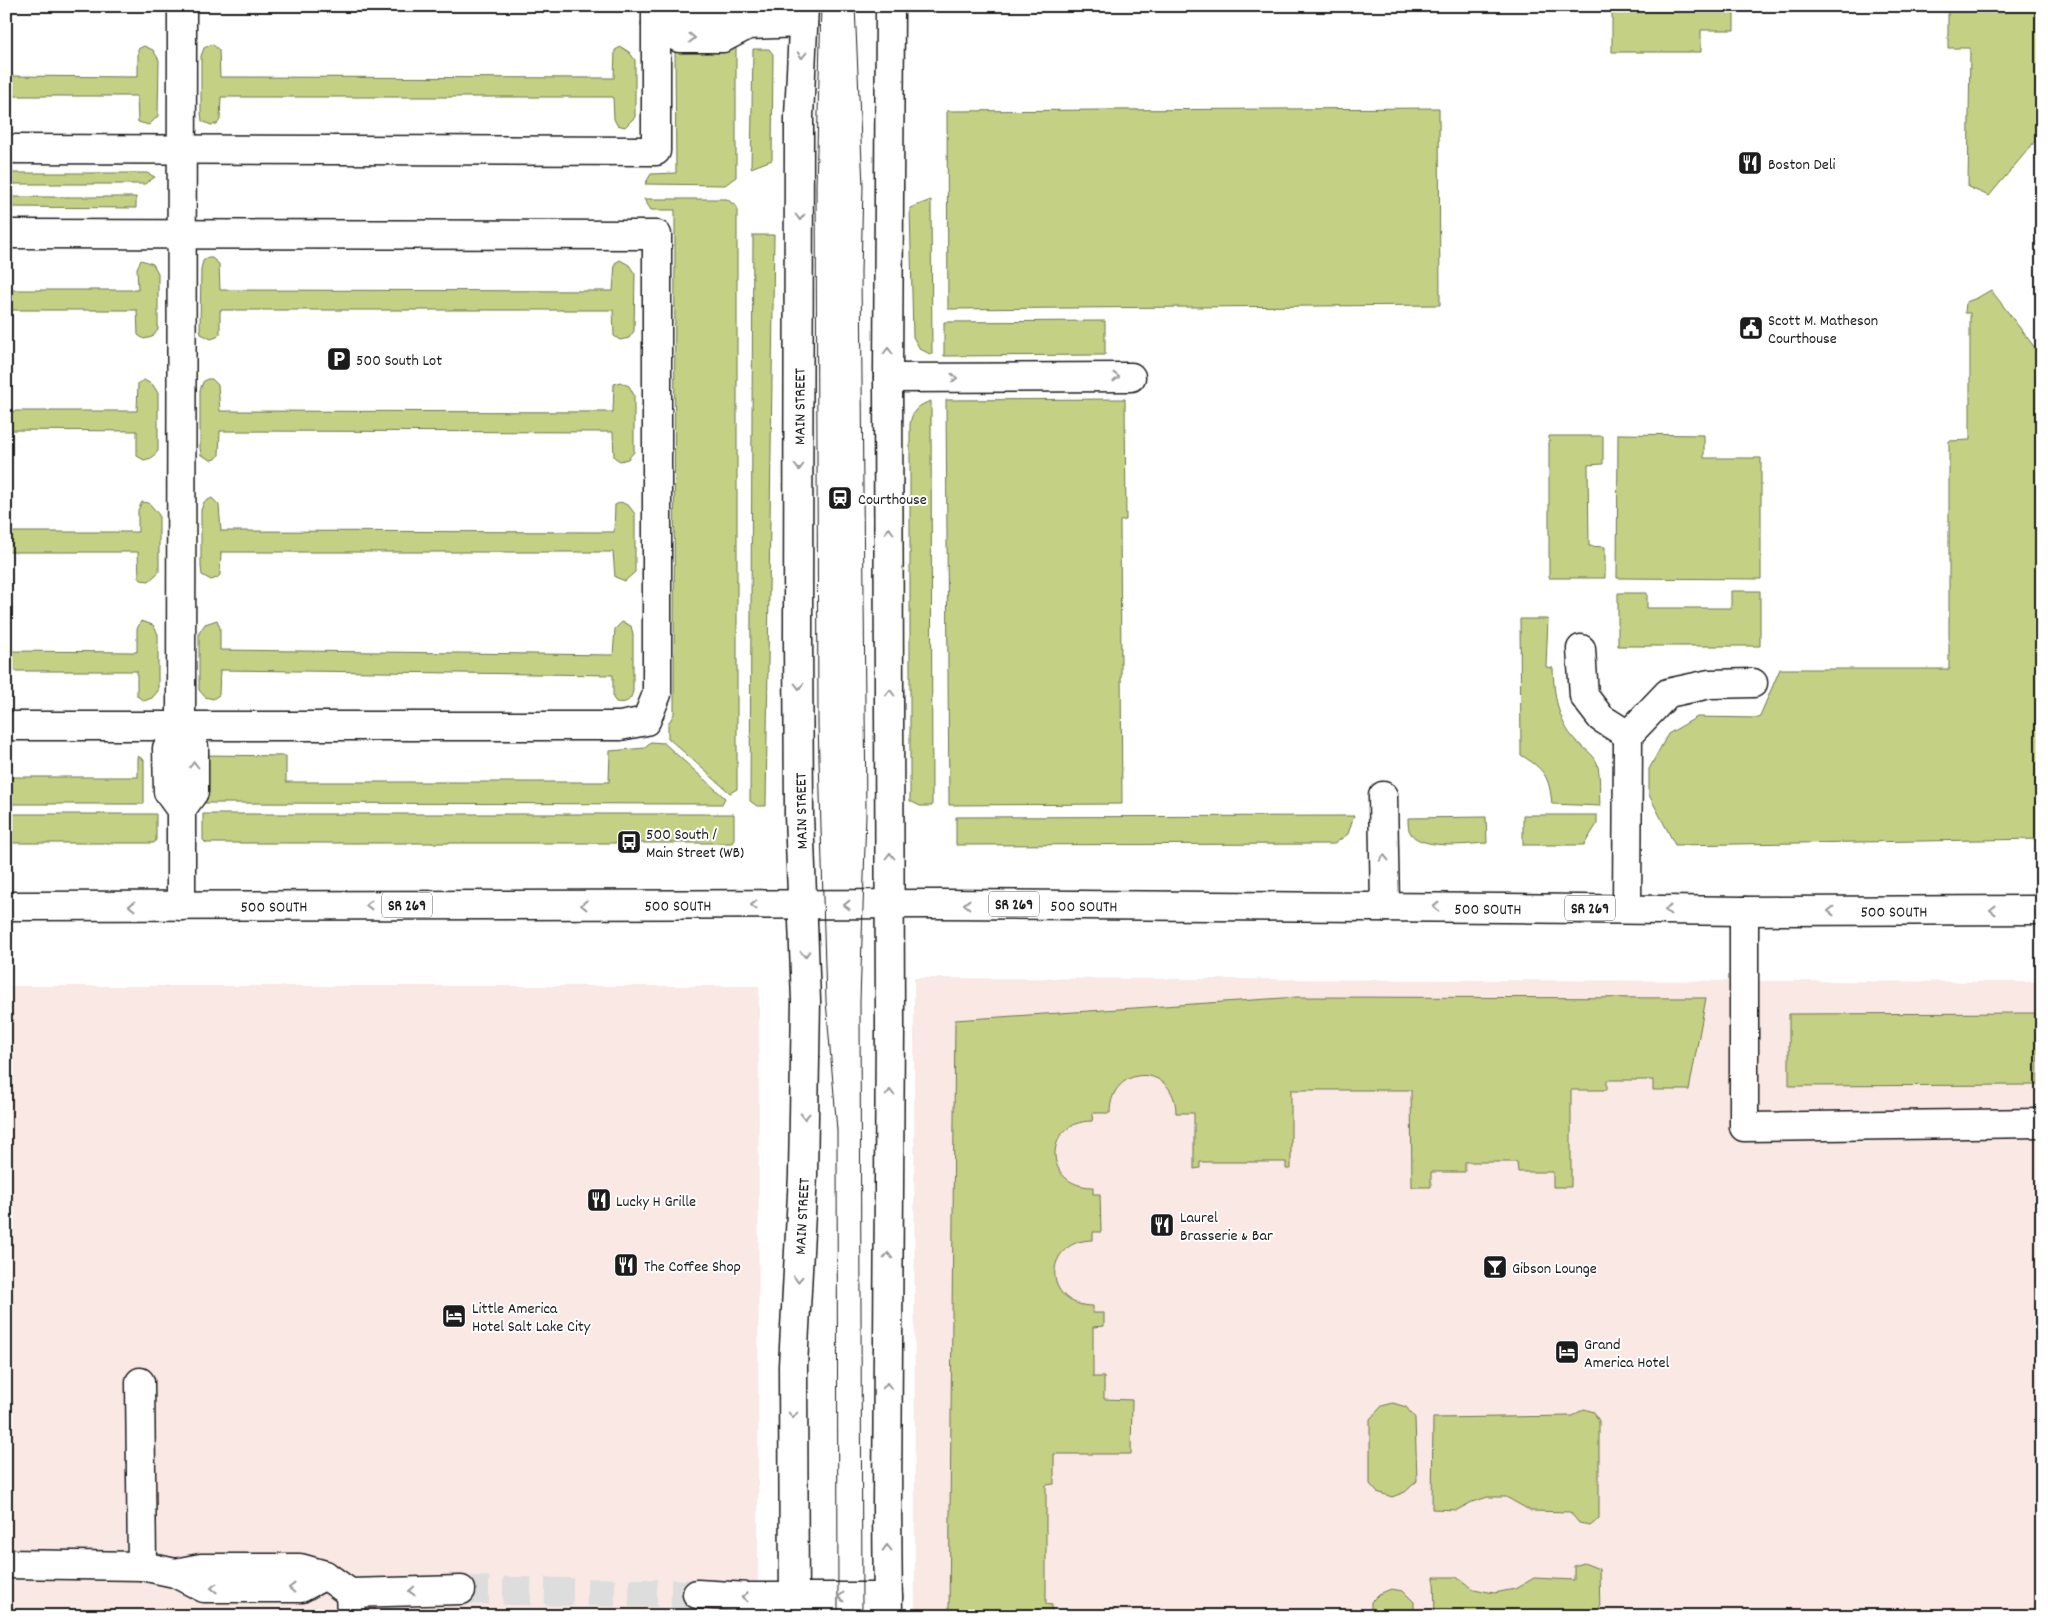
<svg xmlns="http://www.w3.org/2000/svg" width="2048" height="1622" viewBox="0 0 2048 1622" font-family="Dekko,sans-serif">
  <rect width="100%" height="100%" fill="#fff"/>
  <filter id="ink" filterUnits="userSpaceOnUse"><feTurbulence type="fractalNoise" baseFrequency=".02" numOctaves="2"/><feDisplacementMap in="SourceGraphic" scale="10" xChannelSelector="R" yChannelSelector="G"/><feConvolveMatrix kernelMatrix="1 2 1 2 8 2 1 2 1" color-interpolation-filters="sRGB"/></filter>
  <g filter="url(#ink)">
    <g fill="#f9e8e4">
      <polygon points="914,978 2042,982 2042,1616 915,1616"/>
      <polygon points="6,986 759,986 758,1616 6,1616"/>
    </g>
    <g fill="#c4d084" stroke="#707650">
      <polygon points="1612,6 1734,6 1734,30 1701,30 1701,52 1612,52"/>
      <polygon points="1948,6 2042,6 2042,133 1989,196 1968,187 1970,48 1948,48"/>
      <polygon points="212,44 219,50 220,77 614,78 615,50 621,47 629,52 635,60 635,117 625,127 617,125 614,119 613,97 221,97 220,120 217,124 211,125 202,121 201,113 201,56 204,48"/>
      <polygon points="144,46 153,50 159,60 158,116 149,125 138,122 137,96 6,96 6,76 138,77 138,49"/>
      <polygon points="736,47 736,177 725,185 645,184 651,174 676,173 675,50"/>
      <polygon points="753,49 769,49 773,54 772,160 751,168"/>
      <polygon points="1439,108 1440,305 948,309 947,111"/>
      <polygon points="6,173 147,173 155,177 145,184 6,184"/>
      <polygon points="6,197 136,197 136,208 6,207"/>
      <polygon points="644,199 727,199 737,207 737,789 730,793 668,738 668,724 674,714 675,210 651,210"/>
      <polygon points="931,200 932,355 920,349 913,337 910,208"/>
      <polygon points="753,235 774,235 766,806 757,806 750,801"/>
      <polygon points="207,258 212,258 219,264 220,290 613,291 615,263 620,260 629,265 635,274 634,331 629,338 620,340 614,336 613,310 220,310 220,334 217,337 211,339 201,334 200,327 201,269 203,261"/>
      <polygon points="141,260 153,264 158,273 158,330 152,337 144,339 138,335 137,310 6,310 6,290 138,290 137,268"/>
      <polygon points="1991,290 2042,357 2042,839 1675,845 1649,795 1649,769 1668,734 1697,717 1759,718 1780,669 1949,669 1949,441 1970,440 1970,313 1965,313 1966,302 1977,298"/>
      <polygon points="1105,321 1105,355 944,356 944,322"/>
      <polygon points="207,379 212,379 218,385 220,411 613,412 614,384 620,382 629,386 634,395 634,452 628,459 620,461 614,457 613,432 220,431 219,455 216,459 211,460 201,455 200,448 200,390 203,382"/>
      <polygon points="144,380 153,385 158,393 158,451 152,458 144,460 137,456 137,431 6,430 6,411 137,411 138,383"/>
      <polygon points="1125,399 1126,520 1120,521 1122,804 949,805 946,400"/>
      <path d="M931,401l1,405h-12l-10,-5v-377c2,-13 8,-19 21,-23z"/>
      <polygon points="1618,434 1704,435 1704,458 1761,458 1761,579 1617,578"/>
      <polygon points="1549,436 1603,436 1603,464 1588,465 1589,546 1605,547 1605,578 1549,578"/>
      <polygon points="212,498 219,505 221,531 614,532 615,505 621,502 629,506 635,514 635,572 625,581 615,577 613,552 221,552 220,575 217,578 211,580 202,575 201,567 201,510 204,502"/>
      <polygon points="142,502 149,503 159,515 159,572 149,581 141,580 139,577 138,552 6,552 6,532 138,532 138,510"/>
      <polygon points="1731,591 1760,591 1760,646 1618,646 1618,593 1647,593 1647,608 1731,608"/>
      <path d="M1520,619h28l-2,48 7,1c1,25 4,53 23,73 6,6 18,13 21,22 4,13 2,30 3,43l-48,-2c-3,-28 -7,-34 -31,-49z"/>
      <path d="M217,620l3,8v22l393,5 2,-26 7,-7 9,4 2,8v57c-2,10 -7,13 -17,11l-3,-4v-23l-393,-5 -1,25 -6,4 -8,-2 -6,-7v-57l6,-9z"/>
      <polygon points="141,621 153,625 158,634 158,691 152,698 144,701 137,696 137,671 6,671 6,651 137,652 137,629"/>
      <polygon points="650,742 664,743 725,798 722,804 203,803 203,755 286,756 286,782 609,782 610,751 645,748"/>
      <polygon points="138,756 144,760 144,804 6,804 6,777 138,777"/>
      <polygon points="6,814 156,814 156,840 154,843 6,843"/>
      <polygon points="203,814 734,814 734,839 732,843 206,843 203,840"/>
      <polygon points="1523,815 1597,815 1597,824 1584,845 1523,845"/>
      <polygon points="1354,816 1348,834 1334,844 956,845 956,817"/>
      <path d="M1486,817l1,26c-19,1 -71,8 -78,-13 -1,-3 -1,-9 -1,-12z"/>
      <path d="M1298,997l408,1 -17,92h-36v-10h-46v10h-36v97h-18v-15h-35l-1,-10h-52v10h-34v15h-19l-1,-97h-120v79h-5v-7h-86v6l-6,1v-56h-18c0,-50 -66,-50 -66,0h-17l-1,8c-49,0 -50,66 1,66v7h7l1,38h-8v8c-51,0 -51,66 0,66v7h11v13l-11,1v50h11v22l28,1 -1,54h-77v30l-8,1v119l6,1v11h-103l6,-596z"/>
      <polygon points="2037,1013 2038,1085 1789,1086 1789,1014"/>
      <polygon points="1393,1403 1406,1407 1415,1418 1417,1481 1405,1492 1392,1497 1377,1492 1370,1484 1370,1419 1382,1406"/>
      <polygon points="1584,1409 1594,1412 1599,1421 1599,1518 1590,1525 1579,1523 1570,1512 1531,1511 1506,1497 1488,1497 1472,1502 1457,1510 1432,1509 1433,1418 1572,1416"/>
      <polygon points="1584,1563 1599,1569 1600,1616 1435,1616 1434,1577 1456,1577 1474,1589 1494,1593 1515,1589 1534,1578 1574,1580 1574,1566"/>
      <polygon points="1391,1589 1403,1591 1414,1602 1414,1616 1371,1616 1371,1602 1379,1594"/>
    </g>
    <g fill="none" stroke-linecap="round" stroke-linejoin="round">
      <polyline stroke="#ddd" stroke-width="28" stroke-dasharray="28 14" stroke-linecap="butt" points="461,1590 697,1594"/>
      <defs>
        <g id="minor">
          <polyline points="748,25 723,38 679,38 656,24 679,14 722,14 748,25 803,23"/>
          <polyline points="6,149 656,151 656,6"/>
          <polyline points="6,234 657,235 657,694 646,721 620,726 6,726"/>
          <polyline points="888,378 1131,377"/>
          <polyline points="1581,649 1584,696 1601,718 1628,735"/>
          <polyline points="181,726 182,6"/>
          <polyline points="1383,796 1385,907"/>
          <polyline points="181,810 168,792 167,748 181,726 194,747 194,792 181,810 181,906"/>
          <polyline points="1627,909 1628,735 1668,693 1710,684 1753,683"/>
          <polyline points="1744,911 1744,1127 2042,1123"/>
          <polyline points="140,1382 142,1566"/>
          <polyline points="6,1564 142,1566 175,1573 204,1588 301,1588 325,1575"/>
          <polyline points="175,1573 201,1568 300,1568 325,1575 350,1593 461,1590"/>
          <polyline points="350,1593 351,1616"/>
          <polyline points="697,1594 748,1597 888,1597"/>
          <path id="s1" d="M794,1616l-1,-250 10,-191 3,-174 -7,-186 -1,-178 1,-520 5,-111"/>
          <polyline points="888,1616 887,1504 890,1024 888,378 890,6"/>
        </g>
        <g id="major">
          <path id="s2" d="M6,906l935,-2 565,4 238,3 298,-1"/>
        </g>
      </defs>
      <use href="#minor" stroke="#1c1c1c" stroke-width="31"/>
      <use href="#major" stroke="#1c1c1c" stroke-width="31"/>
      <use href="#minor" stroke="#fff" stroke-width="28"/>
      <use href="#major" stroke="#fff" stroke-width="28"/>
      <g stroke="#1c1c1c" stroke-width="1">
        <polyline points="821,6 816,185 818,724 826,1001 837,1130 838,1616"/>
        <polyline points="855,6 863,186 861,272 866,814 860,1001 862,1616"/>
      </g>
    </g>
    <defs><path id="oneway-chevron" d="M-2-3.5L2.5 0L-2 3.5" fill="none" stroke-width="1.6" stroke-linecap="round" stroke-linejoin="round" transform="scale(1.25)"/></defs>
    <g stroke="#999">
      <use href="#oneway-chevron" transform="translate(692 38)"/>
      <use href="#oneway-chevron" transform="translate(802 55) rotate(92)"/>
      <use href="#oneway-chevron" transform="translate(800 217) rotate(90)"/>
      <use href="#oneway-chevron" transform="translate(888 351) rotate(-90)"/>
      <use href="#oneway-chevron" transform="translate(1116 377)"/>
      <use href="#oneway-chevron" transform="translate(954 378)"/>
      <use href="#oneway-chevron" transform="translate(799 467) rotate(90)"/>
      <use href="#oneway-chevron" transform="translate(889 531) rotate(-90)"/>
      <use href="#oneway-chevron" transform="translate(799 686) rotate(90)"/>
      <use href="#oneway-chevron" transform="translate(890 693) rotate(-90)"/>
      <use href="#oneway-chevron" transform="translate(194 765) rotate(-90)"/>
      <use href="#oneway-chevron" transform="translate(890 856) rotate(-90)"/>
      <use href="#oneway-chevron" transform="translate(1384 858) rotate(-91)"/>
      <use href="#oneway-chevron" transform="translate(967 904) rotate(-179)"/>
      <use href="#oneway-chevron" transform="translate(369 905) rotate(180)"/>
      <use href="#oneway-chevron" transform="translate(584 905) rotate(180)"/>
      <use href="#oneway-chevron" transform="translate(754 905) rotate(180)"/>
      <use href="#oneway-chevron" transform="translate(847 905) rotate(180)"/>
      <use href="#oneway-chevron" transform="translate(132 906) rotate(180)"/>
      <use href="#oneway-chevron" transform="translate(1436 907) rotate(-180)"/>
      <use href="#oneway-chevron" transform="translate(1668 910) rotate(-179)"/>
      <use href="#oneway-chevron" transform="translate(1993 910) rotate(180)"/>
      <use href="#oneway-chevron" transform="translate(1831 911) rotate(180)"/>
      <use href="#oneway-chevron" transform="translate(805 954) rotate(88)"/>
      <use href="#oneway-chevron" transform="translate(890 1093) rotate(-90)"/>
      <use href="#oneway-chevron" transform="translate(805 1116) rotate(91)"/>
      <use href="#oneway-chevron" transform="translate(888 1256) rotate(-90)"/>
      <use href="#oneway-chevron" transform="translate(798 1279) rotate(93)"/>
      <use href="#oneway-chevron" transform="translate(887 1386) rotate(-90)"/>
      <use href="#oneway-chevron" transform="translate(793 1415) rotate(90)"/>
      <use href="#oneway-chevron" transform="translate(887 1548) rotate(-91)"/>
      <use href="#oneway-chevron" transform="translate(214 1588) rotate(179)"/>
      <use href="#oneway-chevron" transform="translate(292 1588) rotate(-179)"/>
      <use href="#oneway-chevron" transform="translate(412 1591) rotate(178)"/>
      <use href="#oneway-chevron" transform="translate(745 1597) rotate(-178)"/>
      <use href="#oneway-chevron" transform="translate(841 1597) rotate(180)"/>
    </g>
  </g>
  <defs>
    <symbol id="restaurant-square" viewBox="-11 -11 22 22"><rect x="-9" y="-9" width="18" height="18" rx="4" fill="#1c1c1c" stroke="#fff"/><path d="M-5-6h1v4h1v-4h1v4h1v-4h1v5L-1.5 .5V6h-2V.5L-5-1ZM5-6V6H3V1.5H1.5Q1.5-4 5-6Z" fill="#fff"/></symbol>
    <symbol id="civic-square" viewBox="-11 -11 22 22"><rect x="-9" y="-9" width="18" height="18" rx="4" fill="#1c1c1c" stroke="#fff"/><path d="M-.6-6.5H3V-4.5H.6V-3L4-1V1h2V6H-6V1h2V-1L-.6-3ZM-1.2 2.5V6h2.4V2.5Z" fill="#fff"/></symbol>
    <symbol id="parking-square" viewBox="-11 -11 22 22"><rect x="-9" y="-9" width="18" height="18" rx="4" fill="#1c1c1c" stroke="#fff"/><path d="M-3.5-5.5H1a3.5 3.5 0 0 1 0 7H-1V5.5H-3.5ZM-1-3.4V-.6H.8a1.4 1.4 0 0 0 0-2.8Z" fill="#fff"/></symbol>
    <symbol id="station-square" viewBox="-11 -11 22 22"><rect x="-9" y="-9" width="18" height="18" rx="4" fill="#1c1c1c" stroke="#fff"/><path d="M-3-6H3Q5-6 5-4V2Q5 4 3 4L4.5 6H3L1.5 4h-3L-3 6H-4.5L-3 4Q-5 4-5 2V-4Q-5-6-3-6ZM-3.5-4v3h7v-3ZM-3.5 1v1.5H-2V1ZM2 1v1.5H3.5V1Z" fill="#fff"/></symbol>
    <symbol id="bus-square" viewBox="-11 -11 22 22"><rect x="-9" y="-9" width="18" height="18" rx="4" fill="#1c1c1c" stroke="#fff"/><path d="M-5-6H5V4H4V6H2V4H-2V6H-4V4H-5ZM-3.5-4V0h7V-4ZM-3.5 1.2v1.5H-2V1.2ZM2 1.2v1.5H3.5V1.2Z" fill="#fff"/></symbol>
    <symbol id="bar-square" viewBox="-11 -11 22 22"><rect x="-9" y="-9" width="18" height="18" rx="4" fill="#1c1c1c" stroke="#fff"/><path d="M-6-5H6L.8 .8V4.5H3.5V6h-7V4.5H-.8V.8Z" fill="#fff"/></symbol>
    <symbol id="hotel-square" viewBox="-11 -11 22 22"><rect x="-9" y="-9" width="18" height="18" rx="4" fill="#1c1c1c" stroke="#fff"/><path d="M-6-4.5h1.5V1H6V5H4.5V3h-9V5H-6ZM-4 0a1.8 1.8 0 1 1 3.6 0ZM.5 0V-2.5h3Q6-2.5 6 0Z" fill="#fff"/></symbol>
  </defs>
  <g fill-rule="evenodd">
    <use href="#restaurant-square" x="1736" y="149" width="28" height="28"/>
    <use href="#civic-square" x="1737" y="314" width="28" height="28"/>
    <use href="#parking-square" x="325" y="345" width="28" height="28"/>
    <use href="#station-square" x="826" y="484" width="28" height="28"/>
    <use href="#bus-square" x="615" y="828" width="28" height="28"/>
    <use href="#restaurant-square" x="585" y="1186" width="28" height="28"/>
    <use href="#restaurant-square" x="1148" y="1211" width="28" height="28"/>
    <use href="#restaurant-square" x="612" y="1251" width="28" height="28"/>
    <use href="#bar-square" x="1481" y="1253" width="28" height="28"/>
    <use href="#hotel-square" x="440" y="1302" width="28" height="28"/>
    <use href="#hotel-square" x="1553" y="1338" width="28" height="28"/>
  </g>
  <g text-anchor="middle" stroke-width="4" stroke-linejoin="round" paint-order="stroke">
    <g fill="#fff" stroke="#606060" stroke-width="1">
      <rect x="989" y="891.5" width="50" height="25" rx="4"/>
      <rect x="382" y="892.5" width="50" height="25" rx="4"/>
      <rect x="1565" y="895.5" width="50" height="25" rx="4"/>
    </g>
    <g font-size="15" font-weight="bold" fill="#1c1c1c">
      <text x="1014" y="909">SR 269</text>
      <text x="407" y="910">SR 269</text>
      <text x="1590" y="913">SR 269</text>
    </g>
    <g font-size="16" fill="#1c1c1c" stroke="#fff" text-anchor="start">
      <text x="1768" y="169">Boston Deli</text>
      <text x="1768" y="325">Scott M. Matheson<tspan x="1768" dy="18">Courthouse</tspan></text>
      <text x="356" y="365">500 South Lot</text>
      <text x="858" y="504">Courthouse</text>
      <text x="646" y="839">500 South /<tspan x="646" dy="18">Main Street (WB)</tspan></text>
      <text x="616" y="1206">Lucky H Grille</text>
      <text x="1180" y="1222">Laurel<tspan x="1180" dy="18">Brasserie &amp; Bar</tspan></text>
      <text x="644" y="1271">The Coffee Shop</text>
      <text x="1512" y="1273">Gibson Lounge</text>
      <text x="472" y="1313">Little America<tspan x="472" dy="18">Hotel Salt Lake City</tspan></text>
      <text x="1584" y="1349">Grand<tspan x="1584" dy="18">America Hotel</tspan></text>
    </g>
    <g font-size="16" fill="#1c1c1c" stroke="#fff">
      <text dy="6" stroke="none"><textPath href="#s1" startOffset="1210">MAIN STREET</textPath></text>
      <text transform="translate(800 811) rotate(-91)" y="6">MAIN STREET</text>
      <text dy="6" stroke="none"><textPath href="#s2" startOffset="1078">500 SOUTH</textPath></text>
      <text dy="6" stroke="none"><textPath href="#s2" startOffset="672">500 SOUTH</textPath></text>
      <text dy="6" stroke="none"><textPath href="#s2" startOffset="268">500 SOUTH</textPath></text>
      <text dy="6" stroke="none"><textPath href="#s2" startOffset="1482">500 SOUTH</textPath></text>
      <text dy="6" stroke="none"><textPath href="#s2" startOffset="1888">500 SOUTH</textPath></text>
      <text dy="6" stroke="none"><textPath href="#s1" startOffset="400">MAIN STREET</textPath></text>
    </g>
  </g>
  <rect width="2048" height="1622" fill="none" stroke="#fff" stroke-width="25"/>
  <rect x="12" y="12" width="2023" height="1597" fill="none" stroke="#1c1c1c" stroke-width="2" filter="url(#ink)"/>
</svg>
